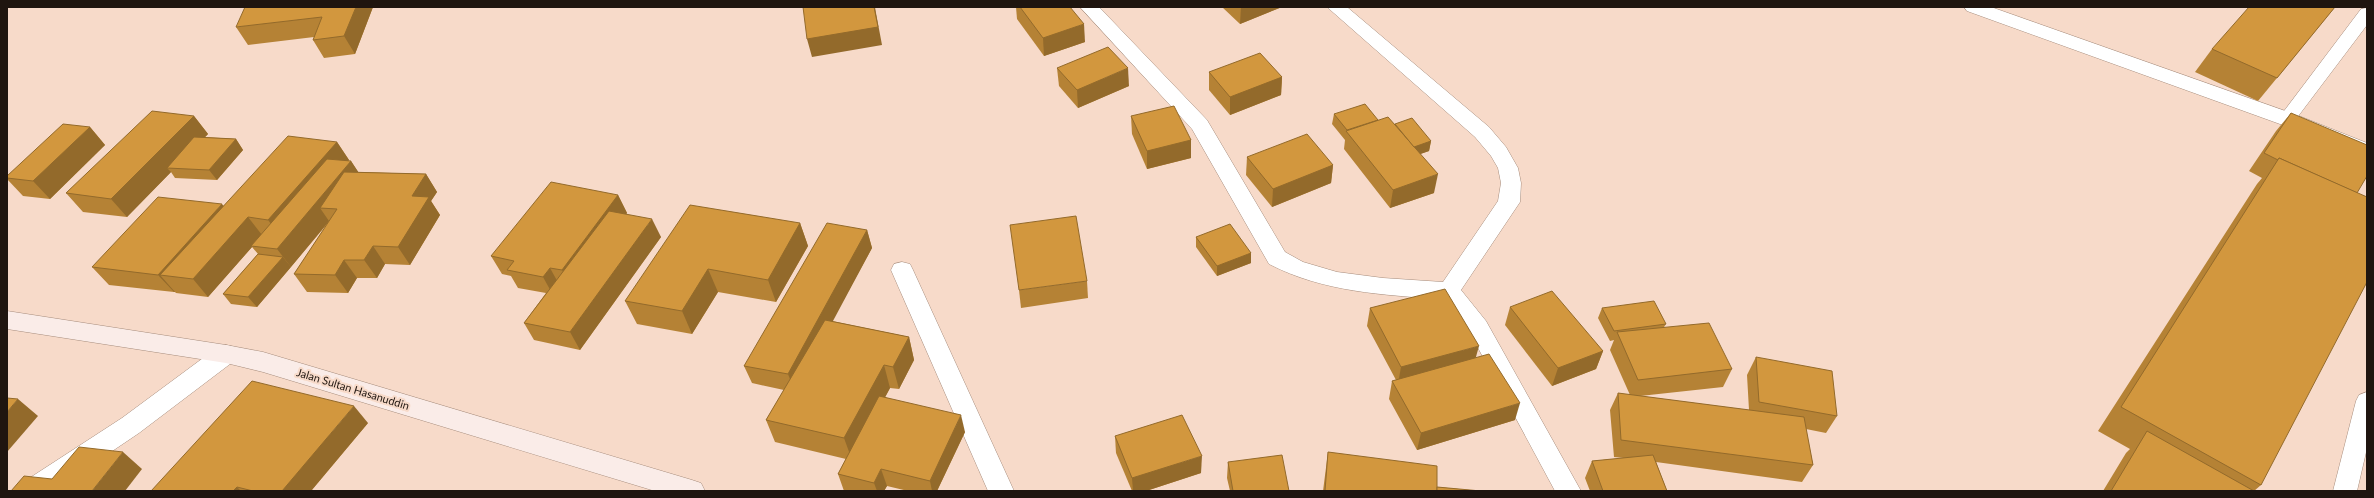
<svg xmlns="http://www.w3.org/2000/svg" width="2374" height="498" viewBox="0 0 2374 498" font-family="Lato,sans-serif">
  <rect width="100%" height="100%" fill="#f7dac9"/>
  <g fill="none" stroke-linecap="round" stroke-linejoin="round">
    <defs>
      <g id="lane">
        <polygon points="2367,8 2367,25 2293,123 2287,125 2281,123 2278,119 2281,115 2361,9"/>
        <polygon points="2367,392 2367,448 2357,491 2333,491 2356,401 2359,395"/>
      </g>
      <g id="street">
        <path d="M1080,7h19l108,113 78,132 18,10 34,10 46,6 60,4 55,-81 3,-18 -3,-15 -7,-12 -16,-19 -148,-130h20l142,120 17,20 12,21 3,15 -1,19 -59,88 25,31 95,170h-26l-85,-158 -27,-34c-60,-4 -120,-7 -174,-35l-77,-135z"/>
        <polygon points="1964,7 1991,7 2294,114 2367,143 2367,158 2280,124 1967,11"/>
        <polygon points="902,262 910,264 913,270 1014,491 988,491 891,270 894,264"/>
        <polygon points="226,345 234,347 238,354 234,361 139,433 53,491 18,491 22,483 122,418 218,347"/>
      </g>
      <polygon id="secondary" points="7,311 226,345 263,352 692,480 701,483 705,491 655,491 263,372 226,363 7,329"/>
    </defs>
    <use href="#lane" stroke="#a78d7d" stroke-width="1"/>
    <use href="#street" stroke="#a78d7d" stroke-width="1"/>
    <use href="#secondary" stroke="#a78d7d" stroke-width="1"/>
    <use href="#lane" fill="#fff" fill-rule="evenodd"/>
    <use href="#street" fill="#fff" fill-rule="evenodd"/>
    <use href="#secondary" fill="#faece8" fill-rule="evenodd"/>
  </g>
  <g fill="#b58235">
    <polygon points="373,7 355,54 324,58 313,40 314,37 248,45 236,27"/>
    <polygon points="1016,7 1070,7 1085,42 1044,56 1017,19"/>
    <polygon points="1222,7 1282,7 1240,24"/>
    <polygon points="2335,7 2258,101 2195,72 2212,49"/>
    <polygon points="1057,68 1129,86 1078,108 1059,86"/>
    <polygon points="1209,72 1282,77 1281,95 1230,115 1209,90"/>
    <polygon points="2291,113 2357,193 2261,485 2254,491 2103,491 2126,453 2130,449 2098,431 2257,184 2262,178 2249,171 2276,131"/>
    <polygon points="1334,114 1378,120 1395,124 1431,141 1429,151 1420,154 1434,193 1390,208 1344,149 1345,140 1332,124"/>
    <polygon points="194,116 208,134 205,137 236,139 243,150 217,180 175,178 171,172 127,217 83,212 66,193"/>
    <polygon points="1131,116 1191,140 1191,158 1147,169 1132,134"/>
    <polygon points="90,127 105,145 50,199 23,196 7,179 7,176"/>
    <polygon points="337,142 349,160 348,161 351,161 358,172 426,174 437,192 431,201 440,215 410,265 385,264 377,278 357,278 348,293 307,292 294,274 328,223 257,307 231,304 223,294 258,254 252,247 208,297 176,293 175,292 174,292 109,285 92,267 223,206"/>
    <polygon points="1247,157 1333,165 1331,183 1272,207 1246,175"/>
    <polygon points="618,195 627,213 626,214 661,237 580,350 534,340 524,323 546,293 518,288 511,276 502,274 491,256"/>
    <polygon points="800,223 808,246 776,302 718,292 692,334 637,324 625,301"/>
    <polygon points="867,230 872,248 832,321 909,337 914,360 899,389 890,388 885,397 965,432 937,491 908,491 887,486 884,491 844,491 838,474 846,459 775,442 766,420 784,390 752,383 744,366"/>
    <polygon points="1196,237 1251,253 1251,263 1217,276 1196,247"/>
    <polygon points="1087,281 1088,298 1021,308 1019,290"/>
    <polygon points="1510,307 1603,351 1596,369 1552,386 1505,325"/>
    <polygon points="1370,308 1475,358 1515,420 1417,450 1389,399 1392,381 1396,380 1367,326"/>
    <polygon points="1602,308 1666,324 1664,327 1732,369 1723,387 1640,396 1749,410 1747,375 1756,357 1837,416 1826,433 1806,429 1813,465 1802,482 1656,462 1667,491 1590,491 1585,478 1592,461 1624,458 1614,457 1610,410 1618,393 1630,395 1610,350 1614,340 1610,341 1598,318"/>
    <polygon points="368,423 311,491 151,491"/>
    <polygon points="1115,436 1201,473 1146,491 1132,491 1116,453"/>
    <polygon points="1328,452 1437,490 1437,487 1481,491 1323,491"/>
    <polygon points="1228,462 1289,491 1230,491 1227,478"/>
  </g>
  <g fill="#936a2b">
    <polygon points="356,7 373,7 355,54 344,36"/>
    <polygon points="874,7 875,7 876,13 882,45 812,57 807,39"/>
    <polygon points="1241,7 1282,7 1240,24"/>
    <polygon points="1084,24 1085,42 1044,56 1043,38"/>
    <polygon points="1128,68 1129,86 1078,108 1077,90"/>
    <polygon points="1282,77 1281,95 1230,115 1230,97"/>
    <polygon points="194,116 208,134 175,168 167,168 171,172 127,217 111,199"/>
    <polygon points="90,127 105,145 50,199 33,181"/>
    <polygon points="236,139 243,150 217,180 209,170"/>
    <polygon points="1191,140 1191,158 1147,169 1147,151"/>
    <polygon points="1431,141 1429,151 1409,158 1411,148"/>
    <polygon points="337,142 349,160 282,238 268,220"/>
    <polygon points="351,161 363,179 337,209 320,208 329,221 291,267 277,249"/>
    <polygon points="1333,165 1331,183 1272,207 1273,189"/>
    <polygon points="426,174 437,192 431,201 440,215 410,265 398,247 412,196"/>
    <polygon points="1438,174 1434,193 1390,208 1393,190"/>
    <polygon points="618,195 627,213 572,288 562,270"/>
    <polygon points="222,204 236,222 160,275 175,292 174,292 158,275"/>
    <polygon points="248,217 262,235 251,246 252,247 208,297 193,279"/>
    <polygon points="652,219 661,237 580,350 570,332"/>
    <polygon points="800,223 808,246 776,302 768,280"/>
    <polygon points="867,230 872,248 795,392 788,374"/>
    <polygon points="373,246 385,264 377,278 364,260"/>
    <polygon points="1251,253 1251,263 1217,276 1217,266"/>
    <polygon points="283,257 291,267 257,307 248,297"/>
    <polygon points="344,260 357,278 348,293 335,275"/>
    <polygon points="550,268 560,286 553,295 543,277"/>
    <polygon points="708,269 718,292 692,334 682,311"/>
    <polygon points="909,337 914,360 899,389 893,367"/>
    <polygon points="1479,346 1474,364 1398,384 1401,367"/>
    <polygon points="1603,351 1596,369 1552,386 1558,368"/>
    <polygon points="884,365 890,388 852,460 844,438"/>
    <polygon points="18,399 38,416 7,452 7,412"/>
    <polygon points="1520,403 1515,420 1417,450 1421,433"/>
    <polygon points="354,406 368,423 311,491 282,491"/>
    <polygon points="961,415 965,432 937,491 932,491 930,481"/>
    <polygon points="123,452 142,469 125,491 92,491"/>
    <polygon points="1202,456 1201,473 1146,491 1133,491 1132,478"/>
    <polygon points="881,469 887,486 884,491 877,491 874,483"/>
    <polygon points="237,487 241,491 233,491"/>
  </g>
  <g fill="#d2973e" stroke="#936a2b">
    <polygon points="245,7 356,7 344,36 313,40 322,17 236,27"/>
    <polygon points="803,7 874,7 878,27 807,39"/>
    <polygon points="1020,7 1070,7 1084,24 1043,38"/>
    <polygon points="2249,7 2335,7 2277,78 2212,49"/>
    <polygon points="1108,47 1128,68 1077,90 1057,68"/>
    <polygon points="1260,53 1282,77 1230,97 1209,72"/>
    <polygon points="1365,104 1378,120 1347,130 1334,114"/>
    <polygon points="1174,106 1191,140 1147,151 1131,116"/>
    <polygon points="152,111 194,116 111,199 66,193"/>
    <polygon points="2291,113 2367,145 2367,176 2357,193 2279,158 2278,160 2264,153"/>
    <polygon points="1388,117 1438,174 1393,190 1346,131"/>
    <polygon points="1412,118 1431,141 1414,147 1395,124"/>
    <polygon points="63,124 90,127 33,181 7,178 7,176"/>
    <polygon points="1307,134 1333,165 1273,189 1247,157"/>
    <polygon points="288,136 337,142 268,220 248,217 193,279 160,275"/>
    <polygon points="194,137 236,139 209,170 167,168"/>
    <polygon points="2279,158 2367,197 2367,282 2261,485 2121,407"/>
    <polygon points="327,159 351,161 277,249 251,246"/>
    <polygon points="344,172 426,174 412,196 429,197 398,247 373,246 364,260 344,260 335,275 294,274 337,209 320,208"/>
    <polygon points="551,182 618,195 562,270 550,268 543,277 507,270 514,261 491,256"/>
    <polygon points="158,197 222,204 158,275 92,267"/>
    <polygon points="690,205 800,223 768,280 708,269 682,311 625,301"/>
    <polygon points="609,211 652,219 570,332 524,323"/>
    <polygon points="1076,216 1087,281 1019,290 1010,225"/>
    <polygon points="827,223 867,230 788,374 744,366"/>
    <polygon points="1230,224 1251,253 1217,266 1196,237"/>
    <polygon points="258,254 283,257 248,297 223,294"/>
    <polygon points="1445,289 1479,346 1401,367 1370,308"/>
    <polygon points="1552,291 1603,351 1558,368 1510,307"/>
    <polygon points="1654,301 1666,324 1614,331 1602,308"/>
    <polygon points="825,320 909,337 893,367 884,365 844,438 766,420"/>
    <polygon points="1709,323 1732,369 1638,380 1617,332"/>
    <polygon points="1489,354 1520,403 1421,433 1392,381"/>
    <polygon points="1756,357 1832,371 1837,416 1759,402"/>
    <polygon points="252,381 354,406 282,491 253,491 237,487 233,491 151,491"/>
    <polygon points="1618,393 1804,417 1813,465 1621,440"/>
    <polygon points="879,396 961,415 930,481 881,469 874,483 838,474"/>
    <polygon points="7,398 18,399 7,412"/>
    <polygon points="1182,415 1202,456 1132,478 1115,436"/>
    <polygon points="2147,431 2254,491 2111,491"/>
    <polygon points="79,447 123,452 92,491 11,491 24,476 52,479"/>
    <polygon points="1328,452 1437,466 1437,491 1325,491"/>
    <polygon points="1282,455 1289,491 1233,491 1228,462"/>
    <polygon points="1653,455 1667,491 1603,491 1592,461"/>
    <polygon points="1437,487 1481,491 1437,491"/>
  </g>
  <g text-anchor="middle" stroke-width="4" stroke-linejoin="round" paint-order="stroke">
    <g font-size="11" fill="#1f150f" stroke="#f7dac9">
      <text transform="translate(353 389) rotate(17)" y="4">Jalan Sultan Hasanuddin</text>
    </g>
  </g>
  <rect width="2374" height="498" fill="none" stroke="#1f150f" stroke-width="16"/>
</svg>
